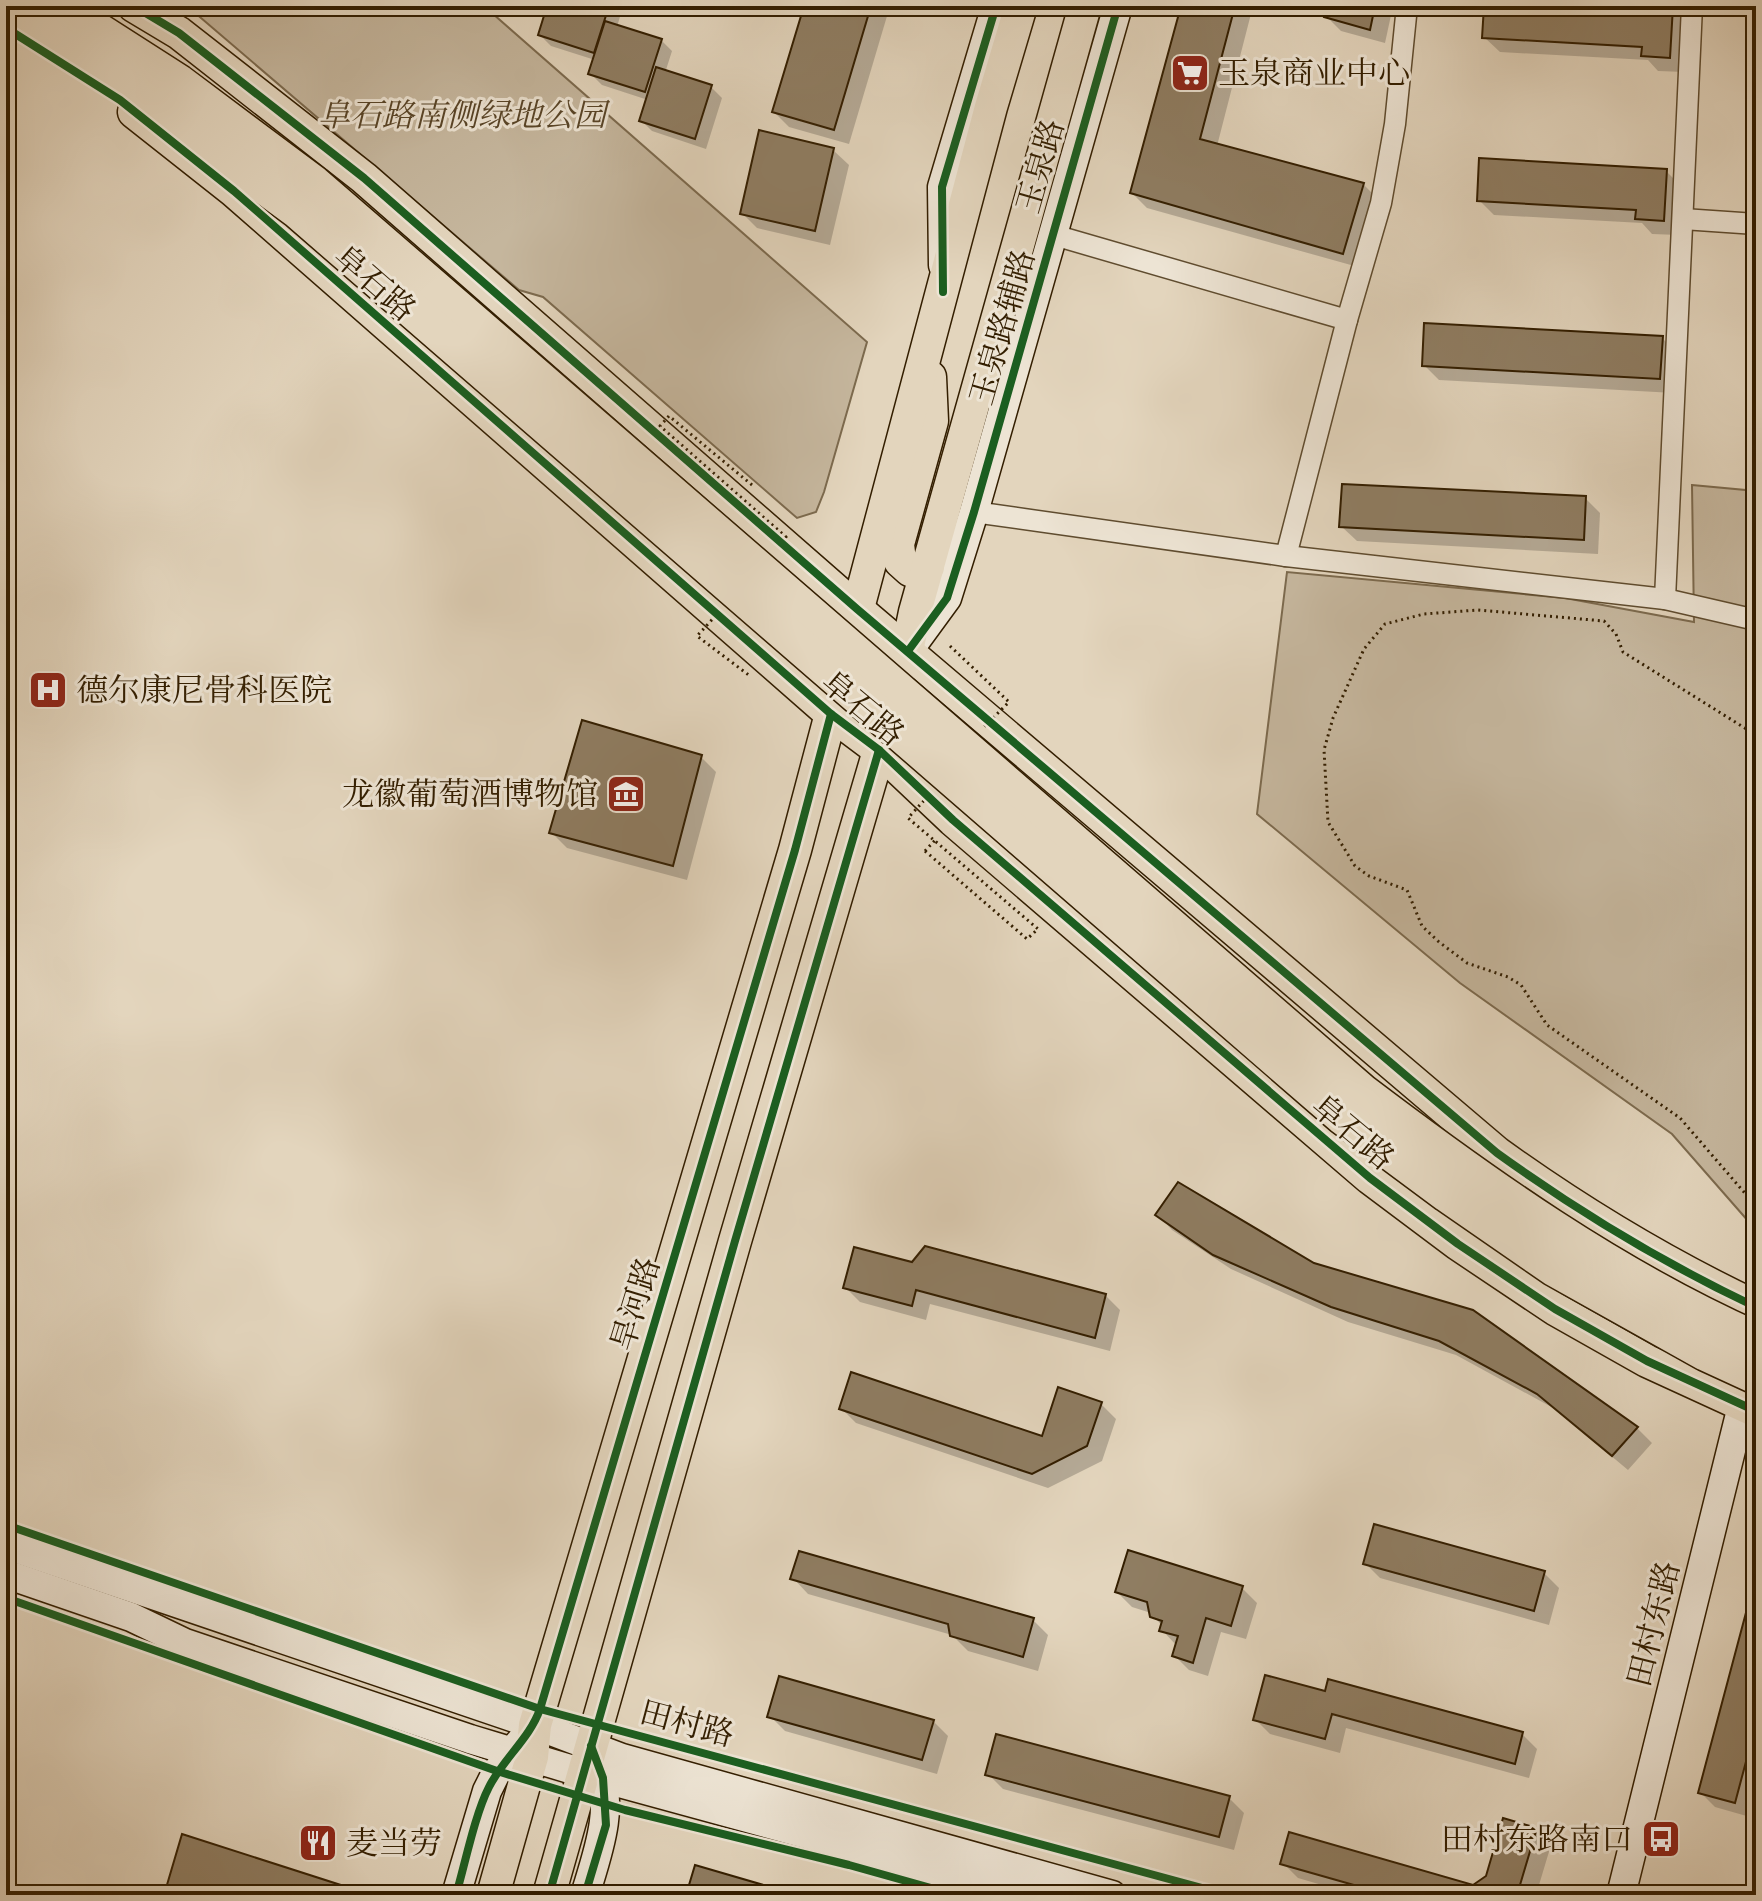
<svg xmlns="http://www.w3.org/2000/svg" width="1762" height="1901" viewBox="0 0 1762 1901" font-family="'IM FELL English','Noto Serif SC',serif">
  <rect width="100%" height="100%" fill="#e3d5bd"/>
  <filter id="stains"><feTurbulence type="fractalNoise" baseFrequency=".0025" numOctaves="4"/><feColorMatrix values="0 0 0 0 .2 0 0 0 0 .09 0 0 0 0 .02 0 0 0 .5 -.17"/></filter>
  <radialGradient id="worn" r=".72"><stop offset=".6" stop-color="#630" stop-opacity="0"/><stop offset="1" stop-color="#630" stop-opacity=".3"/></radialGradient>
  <g fill="#c5b69d" stroke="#7c6a4e" stroke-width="2">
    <polygon points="187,6 484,6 867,342 824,492 816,512 797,518 543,297 519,290"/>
    <polygon points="1692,485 1756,491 1756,1230 1672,1134 1460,983 1257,814 1287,572 1565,598 1694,622"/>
  </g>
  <g fill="#0003">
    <polygon points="549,6 614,6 621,13 617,27 661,40 672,51 665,73 711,87 722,98 706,149 652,131 641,120 648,100 602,85 591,74 595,60 551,46 540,35"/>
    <polygon points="806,6 890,6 849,144 789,127 774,112"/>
    <polygon points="1183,6 1253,6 1217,146 1363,184 1378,199 1358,267 1147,208 1132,193"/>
    <polygon points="1329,6 1393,6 1385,43 1341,31 1326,16"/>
    <polygon points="1486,6 1672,8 1687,23 1684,72 1658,71 1648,60 1500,52 1484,37"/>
    <polygon points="833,150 849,165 830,245 757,228 742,213"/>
    <polygon points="1666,171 1681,186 1678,235 1652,234 1642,223 1494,215 1479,200"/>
    <polygon points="1662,338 1677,353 1674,393 1439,380 1424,365"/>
    <polygon points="1585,498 1600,513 1598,554 1357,541 1341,526"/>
    <polygon points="701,757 716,772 687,880 567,848 552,833"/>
    <polygon points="1158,1215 1313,1265 1637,1428 1652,1443 1628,1470 1555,1409 1456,1355 1348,1322 1231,1269 1172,1230"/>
    <polygon points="913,1265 1105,1295 1120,1310 1110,1351 930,1304 926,1320 860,1302 845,1287"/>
    <polygon points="1101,1404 1116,1419 1102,1461 1048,1488 856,1423 841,1408 1043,1438"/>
    <polygon points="1365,1563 1544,1573 1559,1588 1549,1625 1380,1578"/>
    <polygon points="793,1578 1033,1620 1048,1635 1038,1671 968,1651 952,1635 808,1594"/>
    <polygon points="1756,1582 1756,1793 1750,1817 1715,1807 1700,1792"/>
    <polygon points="1242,1588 1257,1603 1246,1639 1221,1632 1208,1676 1189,1670 1174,1655 1177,1646 1162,1630 1163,1627 1151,1613 1132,1607 1117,1592"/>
    <polygon points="1330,1682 1522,1734 1537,1749 1529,1778 1346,1728 1340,1753 1270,1734 1255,1719 1327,1694"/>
    <polygon points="770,1716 933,1721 948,1736 937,1774 785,1731"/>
    <polygon points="988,1774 1229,1798 1244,1813 1234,1850 1003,1789"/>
    <polygon points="1536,1830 1551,1845 1536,1895 1356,1895 1298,1878 1283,1863 1473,1887 1488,1877"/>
  </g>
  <g fill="#8f7d62" stroke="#331e00" stroke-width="2">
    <polygon points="547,6 609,6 594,53 538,35"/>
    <polygon points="804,6 871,6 834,130 772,112"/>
    <polygon points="1181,6 1235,6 1200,139 1364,183 1343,254 1130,193"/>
    <polygon points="1327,6 1375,6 1370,30 1324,17"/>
    <polygon points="1484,6 1673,6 1670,58 1641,56 1642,47 1482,38"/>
    <polygon points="605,21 662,39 645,92 588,74"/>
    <polygon points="656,67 712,85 695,139 639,121"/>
    <polygon points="759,130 834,148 815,231 740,214"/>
    <polygon points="1479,158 1667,169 1664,221 1635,219 1636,210 1477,201"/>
    <polygon points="1424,323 1663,336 1660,379 1422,366"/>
    <polygon points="1342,484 1586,496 1584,540 1339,527"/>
    <polygon points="582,720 702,755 673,866 549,833"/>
    <polygon points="1178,1182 1314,1263 1473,1310 1638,1427 1612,1456 1537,1394 1439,1341 1331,1307 1213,1255 1155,1215"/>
    <polygon points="925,1246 1106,1294 1095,1338 916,1290 912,1306 843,1288 854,1247 912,1262"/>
    <polygon points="851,1372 1042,1436 1058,1387 1102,1402 1087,1446 1032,1474 839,1409"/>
    <polygon points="1374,1524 1545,1571 1534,1611 1363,1564"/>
    <polygon points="1128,1550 1243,1586 1231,1626 1206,1618 1193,1663 1172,1656 1178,1636 1159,1631 1162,1621 1150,1617 1147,1602 1115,1592"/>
    <polygon points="799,1551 1034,1618 1023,1657 950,1636 948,1624 790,1579"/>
    <polygon points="1756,1575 1756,1724 1735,1803 1698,1793"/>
    <polygon points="1265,1675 1325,1691 1328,1679 1523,1732 1515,1764 1332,1714 1325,1739 1253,1720"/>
    <polygon points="779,1676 934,1720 922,1760 767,1717"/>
    <polygon points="996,1734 1230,1796 1219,1837 985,1775"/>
    <polygon points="1503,1818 1537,1828 1517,1895 1501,1895 1485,1890 1484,1895 1389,1895 1280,1864 1289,1832 1473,1885 1486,1876"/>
    <polygon points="182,1834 347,1887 345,1895 164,1895"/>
    <polygon points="695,1865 798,1895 686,1895"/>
  </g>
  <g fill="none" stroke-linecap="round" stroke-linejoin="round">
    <defs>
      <g id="street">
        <polyline points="1683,219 1756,224"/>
        <polyline points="1054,235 1347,320"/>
        <polyline points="974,512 1286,556 1665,599 1756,620"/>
        <polyline points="1286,556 1347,320 1381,203 1395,124 1407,6"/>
        <polyline points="1665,599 1692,6"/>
      </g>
      <g id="secondary">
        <polyline points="943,265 942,187 996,6"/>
        <polyline points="909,650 947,598 974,512 1118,6"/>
        <polyline points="6,1545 535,1725 622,1758 1112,1895"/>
        <polyline points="6,1574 131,1617 185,1643 470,1739 583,1773 1029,1895"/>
        <polyline points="456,1895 487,1791 497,1771 524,1737"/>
        <path d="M585,1895c13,-43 30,-87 13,-131"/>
        <polyline points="1621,1895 1742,1406 1751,1384"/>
      </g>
      <g id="primary">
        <path d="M134,6l45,27 185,145 493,431 640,544c82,59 168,111 259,154"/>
        <polyline points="134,112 234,191 831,714 879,750 953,820 1370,1178 1458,1244 1555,1309 1647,1361 1756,1411"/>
        <polyline points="928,567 910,570 900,561 898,544 932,421 930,377"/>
        <polyline points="853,627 991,107 1021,6"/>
        <polyline points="904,666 915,612 1085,6"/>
        <polyline points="493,1895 532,1757 535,1725 795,850 836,695"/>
        <polyline points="549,1895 735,1241 884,734"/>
      </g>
    </defs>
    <use href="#street" stroke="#5f4c2f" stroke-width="23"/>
    <use href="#secondary" stroke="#331e00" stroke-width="31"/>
    <use href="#primary" stroke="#331e00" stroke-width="35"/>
    <g stroke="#331e00" stroke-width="3" stroke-dasharray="2 4" stroke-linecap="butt">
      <polyline points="1756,735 1623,652 1616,634 1604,621 1478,610 1424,614 1385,624 1364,649 1333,718 1324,750 1328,822 1355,866 1369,876 1407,890 1422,926 1439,942 1467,963 1508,977 1521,985 1547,1025 1680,1118 1756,1206"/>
      <polyline points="925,851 937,838"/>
    </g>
    <use href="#street" stroke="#ede4d4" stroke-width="20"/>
    <use href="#secondary" stroke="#ede4d4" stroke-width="28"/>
    <use href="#primary" stroke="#e3d5bd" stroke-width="32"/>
    <defs>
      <g id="highway-bridge">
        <path d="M59,6l120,77 135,101 1048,908c124,94 252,185 394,248"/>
        <path d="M6,12c102,59 196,128 291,198l1045,906 105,78 107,74 152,85 50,23"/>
      </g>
    </defs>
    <use href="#highway-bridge" stroke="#331e00" stroke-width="39" stroke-linecap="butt"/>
    <g stroke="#331e00" stroke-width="3" stroke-dasharray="2 4" stroke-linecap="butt">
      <polyline points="752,485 669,416 660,426 786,537 776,548"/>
      <polyline points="720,611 697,636 750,676"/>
      <polyline points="950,646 1009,702 984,727"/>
      <polyline points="925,851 1027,939 1038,929 908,818 930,794 928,793"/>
    </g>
    <use href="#highway-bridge" stroke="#e3d5bd" stroke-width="36"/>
    <defs>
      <g id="cycleway">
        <path d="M134,6l45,27 185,145 493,431 640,544c82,59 168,111 259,154"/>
        <polyline points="6,28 120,100 234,191 831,714 879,750 953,820 1370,1178 1458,1244 1555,1309 1647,1361 1756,1411"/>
        <polyline points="943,292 942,187 996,6"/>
        <polyline points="908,651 947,598 974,512 1118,6"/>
        <polyline points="6,1525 540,1709 1228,1895"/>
        <polyline points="6,1598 497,1771 625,1810 849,1865 956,1895"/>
        <path d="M456,1895c9,-31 19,-81 33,-108 14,-28 41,-49 51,-78l255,-859 36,-136"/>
        <polyline points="549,1895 735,1241 879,750"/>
        <polyline points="585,1895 606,1825 603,1778 591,1746"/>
      </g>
    </defs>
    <use href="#cycleway" stroke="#ede4d4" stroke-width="13"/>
    <use href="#cycleway" stroke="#1b5e20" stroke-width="8"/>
  </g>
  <defs>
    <symbol id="supermarket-square" viewBox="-11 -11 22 22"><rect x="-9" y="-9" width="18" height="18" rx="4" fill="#8f2418" stroke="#ede4d4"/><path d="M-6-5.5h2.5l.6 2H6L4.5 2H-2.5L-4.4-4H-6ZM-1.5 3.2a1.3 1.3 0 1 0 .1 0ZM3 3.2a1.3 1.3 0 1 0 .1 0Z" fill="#fff"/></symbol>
    <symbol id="hospital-square" viewBox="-11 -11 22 22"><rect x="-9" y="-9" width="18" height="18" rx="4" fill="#8f2418" stroke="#ede4d4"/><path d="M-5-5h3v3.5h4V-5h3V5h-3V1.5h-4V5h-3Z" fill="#fff"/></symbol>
    <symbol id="museum-square" viewBox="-11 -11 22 22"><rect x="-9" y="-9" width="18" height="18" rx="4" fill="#8f2418" stroke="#ede4d4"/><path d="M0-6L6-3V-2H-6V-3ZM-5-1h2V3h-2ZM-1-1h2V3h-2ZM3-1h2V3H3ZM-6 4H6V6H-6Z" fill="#fff"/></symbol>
    <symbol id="bus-square" viewBox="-11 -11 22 22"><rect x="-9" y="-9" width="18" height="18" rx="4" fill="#8f2418" stroke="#ede4d4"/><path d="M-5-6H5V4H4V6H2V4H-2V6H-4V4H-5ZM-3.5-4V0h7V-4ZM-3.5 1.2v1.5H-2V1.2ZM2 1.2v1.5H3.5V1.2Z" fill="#fff"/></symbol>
    <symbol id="restaurant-square" viewBox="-11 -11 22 22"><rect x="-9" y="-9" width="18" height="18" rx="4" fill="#8f2418" stroke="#ede4d4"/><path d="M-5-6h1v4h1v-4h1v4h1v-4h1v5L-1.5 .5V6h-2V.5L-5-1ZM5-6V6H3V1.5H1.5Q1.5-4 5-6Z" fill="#fff"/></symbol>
  </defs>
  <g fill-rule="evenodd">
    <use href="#supermarket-square" x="1168" y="51" width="44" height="44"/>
    <use href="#hospital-square" x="26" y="668" width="44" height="44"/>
    <use href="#museum-square" x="604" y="772" width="44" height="44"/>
    <use href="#bus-square" x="1639" y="1817" width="44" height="44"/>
    <use href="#restaurant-square" x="296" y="1821" width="44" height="44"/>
  </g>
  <g text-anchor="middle" stroke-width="6" stroke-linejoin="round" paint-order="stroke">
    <g font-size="32" fill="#331e00" stroke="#ede4d4" text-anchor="start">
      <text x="1218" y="84">玉泉商业中心</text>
      <text x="76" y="701">德尔康尼骨科医院</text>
      <text x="598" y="805" text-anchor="end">龙徽葡萄酒博物馆</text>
      <text x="1633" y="1850" text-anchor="end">田村东路南口</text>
      <text x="346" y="1854">麦当劳</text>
    </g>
    <g font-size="32" font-style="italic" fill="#584427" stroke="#ede4d4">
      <text x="462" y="126">阜石路南侧绿地公园</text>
    </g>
    <g font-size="32" fill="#331e00" stroke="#ede4d4">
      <text transform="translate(1040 166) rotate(-74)" y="11">玉泉路</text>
      <text transform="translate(375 283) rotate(41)" y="11">阜石路</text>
      <text transform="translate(1002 327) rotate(-74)" y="11">玉泉路辅路</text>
      <text transform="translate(863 708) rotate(40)" y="11">阜石路</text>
      <text transform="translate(1353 1132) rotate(40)" y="11">阜石路</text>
      <text transform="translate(635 1304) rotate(-73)" y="11">旱河路</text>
      <text transform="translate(1653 1624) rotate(-76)" y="11">田村东路</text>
      <text transform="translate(687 1723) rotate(15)" y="11">田村路</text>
    </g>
  </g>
  <rect width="1762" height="1901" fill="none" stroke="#e3d5bd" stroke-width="32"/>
  <rect x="8" y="8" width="1746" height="1885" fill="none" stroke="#331e00" stroke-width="4"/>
  <rect x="16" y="16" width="1730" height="1869" fill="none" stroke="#331e00" stroke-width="2"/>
  <rect width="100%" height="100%" filter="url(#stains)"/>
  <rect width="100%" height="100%" fill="url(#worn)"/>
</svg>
